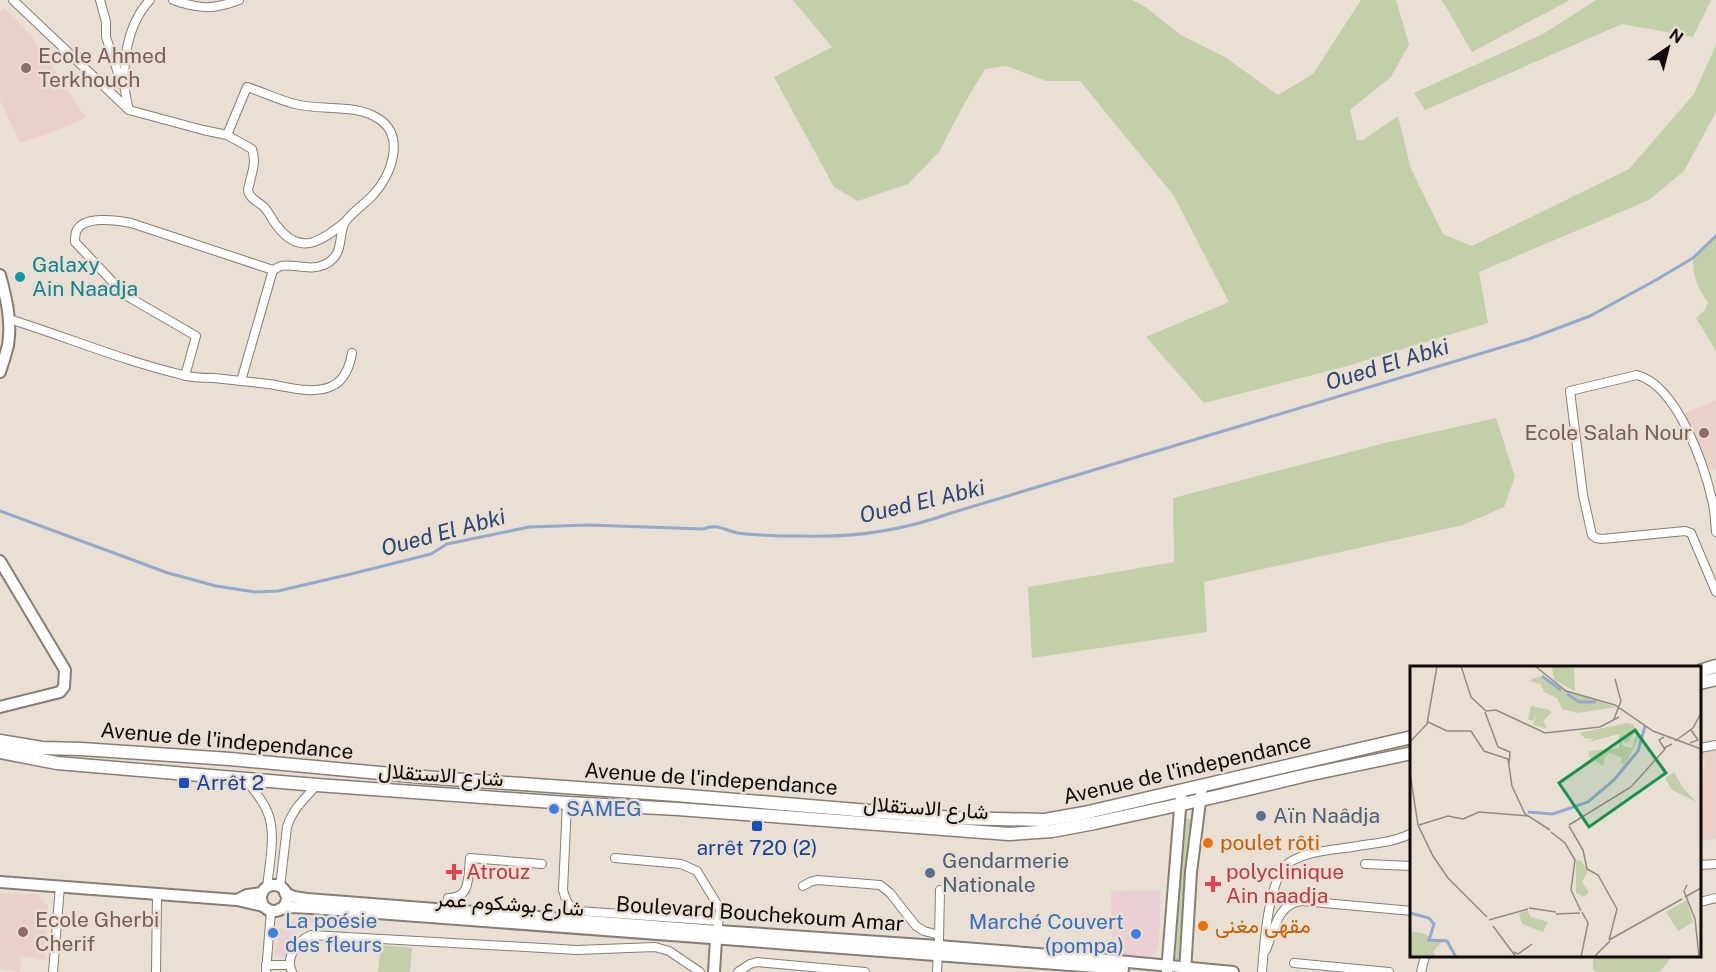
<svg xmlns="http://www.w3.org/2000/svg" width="1716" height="972" viewBox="0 0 1716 972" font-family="'Public Sans',Vazirmatn,sans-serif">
  <rect width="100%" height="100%" fill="#eadfd3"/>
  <g fill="#ead0d2">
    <polygon points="1161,890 1159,944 1156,952 1151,957 1143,960 1112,958 1111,891"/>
    <polygon points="302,915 349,921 350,929 316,924 301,928 289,937 284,959 274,954 280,929"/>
  </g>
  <g fill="#ead1c8">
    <polygon points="4,8 31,35 86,118 52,132 20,143 0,100 0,10"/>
    <polygon points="1716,400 1716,467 1710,471 1682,414"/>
    <polygon points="1716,746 1716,838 1700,842 1700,788 1706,761 1704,762 1701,750"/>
    <polygon points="0,893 38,894 48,907 45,960 21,956 20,972 0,968"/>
  </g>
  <g fill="#c3cfa9">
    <polygon points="793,0 1132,0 1147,8 1179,34 1225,57 1278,95 1313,74 1361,0 1396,0 1409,44 1391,77 1350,110 1357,140 1363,140 1398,116 1411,169 1443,234 1472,246 1629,169 1694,94 1716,45 1716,112 1684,171 1649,200 1479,272 1488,323 1344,367 1204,403 1146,337 1229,302 1174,196 1080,81 1046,81 1006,66 985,69 964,104 939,152 908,184 858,201 834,187 774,77 832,47"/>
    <polygon points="1442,0 1570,0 1472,52"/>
    <polygon points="1596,0 1711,0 1693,37 1622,24 1425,110 1414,93 1543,34"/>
    <path d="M1716,236v115l-20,-33 9,-8 3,-8c-11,-14 -15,-26 -15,-44z"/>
    <polygon points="1496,418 1515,477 1504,507 1463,525 1204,582 1207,632 1032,658 1028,587 1174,562 1173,498 1389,442"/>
    <polygon points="1186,819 1192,819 1181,960 1175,959"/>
    <polygon points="381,945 412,948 410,972 378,972"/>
    <polygon points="1593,956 1673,956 1659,972 1597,972 1593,969"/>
  </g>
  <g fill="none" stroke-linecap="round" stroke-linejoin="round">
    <path stroke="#93a9cb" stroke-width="3" d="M0,511l168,62 48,13 39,6 23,-1 73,-17 80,-20 16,-10 82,-17 60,-2 114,4c15,-6 20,1 35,4 20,3 44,3 64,3 51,2 102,-6 149,-23l578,-174 61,-23 66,-36 37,-22 23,-22"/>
    <defs>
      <g id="street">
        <path d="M13,0l116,110c-10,-35 -4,-84 21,-110"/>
        <polyline points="100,0 106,22 106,37 122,85"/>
        <path d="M173,0c26,9 40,10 66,0"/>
        <path d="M129,110l74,20 24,5 25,14c4,12 1,21 -2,32 0,3 -2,6 -2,9 1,9 11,12 16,17 5,5 8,13 13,19 23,30 43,16 67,-3"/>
        <path d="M227,135l20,-48c16,5 32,13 48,17 26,7 60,-1 84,15 27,18 12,57 -6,76 -7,8 -25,20 -29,29 -6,15 0,30 -18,40 -16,8 -33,-1 -45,2 -3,1 -5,3 -8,4"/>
        <path d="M9,319c58,18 114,42 174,56 10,3 21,3 31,3 18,2 37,4 55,6 19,3 44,11 63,2 12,-5 18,-20 20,-33"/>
        <path d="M185,376l11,-40 -71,-41 -50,-53c0,-3 0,-6 1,-10 6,-17 41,-12 55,-9l142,47 -32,111"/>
        <path d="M1716,532c-1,-9 -1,-19 -3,-28 -8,-37 -35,-118 -76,-129l-67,16 13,104 9,40 4,3 6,1 83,-8 6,2 25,59"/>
        <polyline points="1700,748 1716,745"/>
        <path d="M245,779c8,10 17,20 22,32 10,21 2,54 0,77"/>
        <path d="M567,803l-4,87c3,11 5,17 16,21l139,10"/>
        <polyline points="615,858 681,864 697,871 720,909 718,925"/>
        <polyline points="1365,864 1412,866"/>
        <polyline points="1700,865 1716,864"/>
        <polyline points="803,886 810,882 817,880 880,885 890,893 916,926 924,931 939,935"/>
        <path d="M280,887l7,-60c5,-17 18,-29 30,-42"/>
        <polyline points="1700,902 1716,898"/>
        <path d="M446,914l2,-16c23,1 20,-22 22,-40l72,6"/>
        <polyline points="939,940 940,890"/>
        <path d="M1266,950c8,-20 12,-47 36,-49l110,10"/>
        <polyline points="1294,963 1389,972"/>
        <polyline points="266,965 289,965"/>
        <polyline points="53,972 60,886"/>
        <polyline points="156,972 157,894"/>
        <polyline points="266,972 271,911"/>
        <path d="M292,972c-7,-15 5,-31 19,-37l266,15 78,-3 14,4 31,21"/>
        <polyline points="738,972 750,964 757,962 865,972"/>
        <polyline points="937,972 938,952"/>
        <path d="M1262,972c2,-26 6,-96 28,-110 19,-12 46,-12 68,-16 18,-3 37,-4 54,-13"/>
        <polyline points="1421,972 1425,956"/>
      </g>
      <g id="secondary">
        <path d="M0,275c6,22 12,46 8,70 -2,9 -5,18 -8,27"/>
        <polyline points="0,561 65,670 64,687 60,692 0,707"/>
        <polyline points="0,882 237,900"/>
        <circle cx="274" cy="898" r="13"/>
        <polyline points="262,893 247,895 237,900 263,906"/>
        <polyline points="285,893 294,897 307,899 718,931 938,946 1076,957 1233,972"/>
        <polyline points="280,909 291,907 310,908 1123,969"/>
        <polyline points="714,972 716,939"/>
        <polyline points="1167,972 1181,796"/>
        <polyline points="1185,972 1191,872 1202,786"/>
      </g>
      <g id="primary">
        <polyline points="1700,671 1716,666"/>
        <polyline points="1700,683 1716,679"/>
        <polyline points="0,741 42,748 81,749 230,759 423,777 676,795 953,818 1045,820 1084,813 1412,737"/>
        <polyline points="0,752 57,763 317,785 567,803 678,809 1009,834 1052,831 1095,823 1214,797 1307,775 1412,753"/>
      </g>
    </defs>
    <use href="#street" stroke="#877d72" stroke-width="10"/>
    <use href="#secondary" stroke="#877d72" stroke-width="14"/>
    <use href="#primary" stroke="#877d72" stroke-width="15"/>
    <use href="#street" stroke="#fff" stroke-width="8"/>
    <use href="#secondary" stroke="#fff" stroke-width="10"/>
    <use href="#primary" stroke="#fff" stroke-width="12"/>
  </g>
  <g fill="#8d6e63" stroke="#eadfd3" stroke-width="2">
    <circle cx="26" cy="68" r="6"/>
    <circle cx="1704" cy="433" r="6"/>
    <circle cx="23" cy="932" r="6"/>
  </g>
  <circle fill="#0f9aa8" stroke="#eadfd3" stroke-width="2" cx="20" cy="277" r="6"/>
  <g fill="#1a4fb4" stroke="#eadfd3" stroke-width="2">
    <rect x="178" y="777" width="12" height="12" rx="3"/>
    <rect x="751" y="820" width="12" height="12" rx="3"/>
  </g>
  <g fill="#3f7fe0" stroke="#eadfd3" stroke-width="2">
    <circle cx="554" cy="809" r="6"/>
    <circle cx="273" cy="933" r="6"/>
    <circle cx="1136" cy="934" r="6"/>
  </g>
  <g fill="#5c6f8a" stroke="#eadfd3" stroke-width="2">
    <circle cx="1261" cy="816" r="6"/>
    <circle cx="930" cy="873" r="6"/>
  </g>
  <g fill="#e8710a" stroke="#eadfd3" stroke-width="2">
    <circle cx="1208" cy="843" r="6"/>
    <circle cx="1203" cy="926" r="6"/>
  </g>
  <g fill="#e0444e" stroke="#eadfd3" stroke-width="2">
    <path d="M451 863h6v6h6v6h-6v6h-6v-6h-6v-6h6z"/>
    <path d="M1210 875h6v6h6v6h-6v6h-6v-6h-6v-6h6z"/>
  </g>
  <g text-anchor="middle" stroke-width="5" stroke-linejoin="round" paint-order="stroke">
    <g font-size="21" fill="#785e54" stroke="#eadfd3" text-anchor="start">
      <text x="38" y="63">Ecole Ahmed<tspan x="38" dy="24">Terkhouch</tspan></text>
      <text x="1692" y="440" text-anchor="end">Ecole Salah Nour</text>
      <text x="35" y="927">Ecole Gherbi<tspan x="35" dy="24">Cherif</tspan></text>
    </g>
    <g font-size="21" fill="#0d838f" stroke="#eadfd3" text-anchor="start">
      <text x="32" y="272">Galaxy<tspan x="32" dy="24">Ain Naadja</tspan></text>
    </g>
    <g font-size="21" fill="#0f0b08" stroke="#eadfd3">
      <text transform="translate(227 741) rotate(5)" y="7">Avenue de l'independance</text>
      <text transform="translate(1187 769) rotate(-13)" y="7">Avenue de l'independance</text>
      <text transform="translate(441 775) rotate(4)" y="7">شارع الاستقلال</text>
      <text transform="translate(711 779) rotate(4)" y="7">Avenue de l'independance</text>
      <text transform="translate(926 808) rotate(4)" y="7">شارع الاستقلال</text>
      <text transform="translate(510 904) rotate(4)" y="7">شارع بوشكوم عمر</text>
      <text transform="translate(760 914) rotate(4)" y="7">Boulevard Bouchekoum Amar</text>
    </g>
    <g font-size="21" fill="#164399" stroke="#eadfd3" text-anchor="start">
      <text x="196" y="790">Arrêt 2</text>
      <text x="757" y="855" text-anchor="middle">arrêt 720 (2)</text>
    </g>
    <g font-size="21" fill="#366cbe" stroke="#eadfd3" text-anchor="start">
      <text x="566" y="816">SAMEG</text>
      <text x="285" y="928">La poésie<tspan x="285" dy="24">des fleurs</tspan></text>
      <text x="1124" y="929" text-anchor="end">Marché Couvert<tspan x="1124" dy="24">(pompa)</tspan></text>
    </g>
    <g font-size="21" fill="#4e5e75" stroke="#eadfd3" text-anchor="start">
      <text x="1273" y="823">Aïn Naâdja</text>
      <text x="942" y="868">Gendarmerie<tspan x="942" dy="24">Nationale</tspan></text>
    </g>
    <g font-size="21" fill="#c56008" stroke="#eadfd3" text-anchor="start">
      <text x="1220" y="850">poulet rôti</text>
      <text x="1215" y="933">مقهى مغنى</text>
    </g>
    <g font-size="21" fill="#be3a42" stroke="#eadfd3" text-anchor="start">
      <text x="466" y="879">Atrouz</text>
      <text x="1226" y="879">polyclinique<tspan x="1226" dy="24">Ain naadja</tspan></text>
    </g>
    <g font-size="22" font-style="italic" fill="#294674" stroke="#eadfd3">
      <text transform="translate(1387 364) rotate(-17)" y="8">Oued El Abki</text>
      <text transform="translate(922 501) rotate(-13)" y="8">Oued El Abki</text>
      <text transform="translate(443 532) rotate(-15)" y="8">Oued El Abki</text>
    </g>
  </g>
  <g transform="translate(1410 666)">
    <rect width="291" height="291" fill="#eadfd3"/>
    <path d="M142,0l22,2 1,23 -21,-11zM130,10l20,12 56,19 -38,6 -16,-4 -5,-11 -13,-6 -3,-8 -13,-3zM121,40l19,4 1,3 -8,8 4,7 -14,-3 4,-12 -4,8 -5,-2zM217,57l7,2 1,7 -9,12 -4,-6 1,8 9,2 6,-19 1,9 -14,26 -5,-1 3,-5 -13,-5 -5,3 -2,10 -14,-9v-6l30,-3v-14l-31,8 7,-4 -9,1 -7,-6zM264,106l9,16 14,14 -25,-12 -7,-12zM170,194l8,11 -6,11 7,10 -5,5 -8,-4v-32zM277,234l6,22 -15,9 -12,-19zM117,244l4,7 17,5 -5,10 -21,-8 -3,-11zM0,265l16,3 6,6 12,-1 -11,13 3,5h-26z" fill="#c3cfa9"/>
    <path fill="none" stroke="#93a9cb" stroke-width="3" d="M132,10l19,14M157,28l12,8h17M118,146l25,2 35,-12 26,-22 24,-29 7,-25M0,247l19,5 5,6 -5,16 18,1 9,16"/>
    <path fill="none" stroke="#928a82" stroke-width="1.5" d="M51,0l10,31 15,14M125,0l31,25 49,14 38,26 48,18M76,45l10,-1 49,23 55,-6 19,-10M75,46l13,35 12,5 -1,12M204,53l7,-18 -6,-22M18,56l19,9h24l13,20 24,8 4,27 13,28 25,16M254,71l-5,3 5,8 8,-4M265,75l18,-13 8,-15M0,76l17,-18 10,-58M280,77l8,-3 -7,-10M0,107l8,52 15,31 15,22 39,39M53,153l16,-7 50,4M9,159l29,-9 15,3M159,159l62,-38 35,-39M159,160l14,24 4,19 11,6 19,34 -8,31M141,166l14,11 10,17 -4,30 10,21M277,219l-3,6 11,28 4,38M275,231l16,-9M119,242l27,4M146,248l24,-1M79,254l39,-11M83,260l23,31M199,274l73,-41M104,286l4,2 14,-10M171,291l7,-34 -6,-11M184,291l16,-16"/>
    <path fill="#18914d" fill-opacity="0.15" stroke="#18914d" stroke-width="3" d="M225,64l31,43 -77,54 -30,-44z"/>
    <rect width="291" height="291" fill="none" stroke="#0f0b08" stroke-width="3"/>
  </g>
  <g transform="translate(1668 48) rotate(35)" stroke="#eadfd3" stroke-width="4.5" paint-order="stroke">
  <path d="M0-4.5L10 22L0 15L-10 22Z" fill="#0f0b08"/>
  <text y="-9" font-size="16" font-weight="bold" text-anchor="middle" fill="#0f0b08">N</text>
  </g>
</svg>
